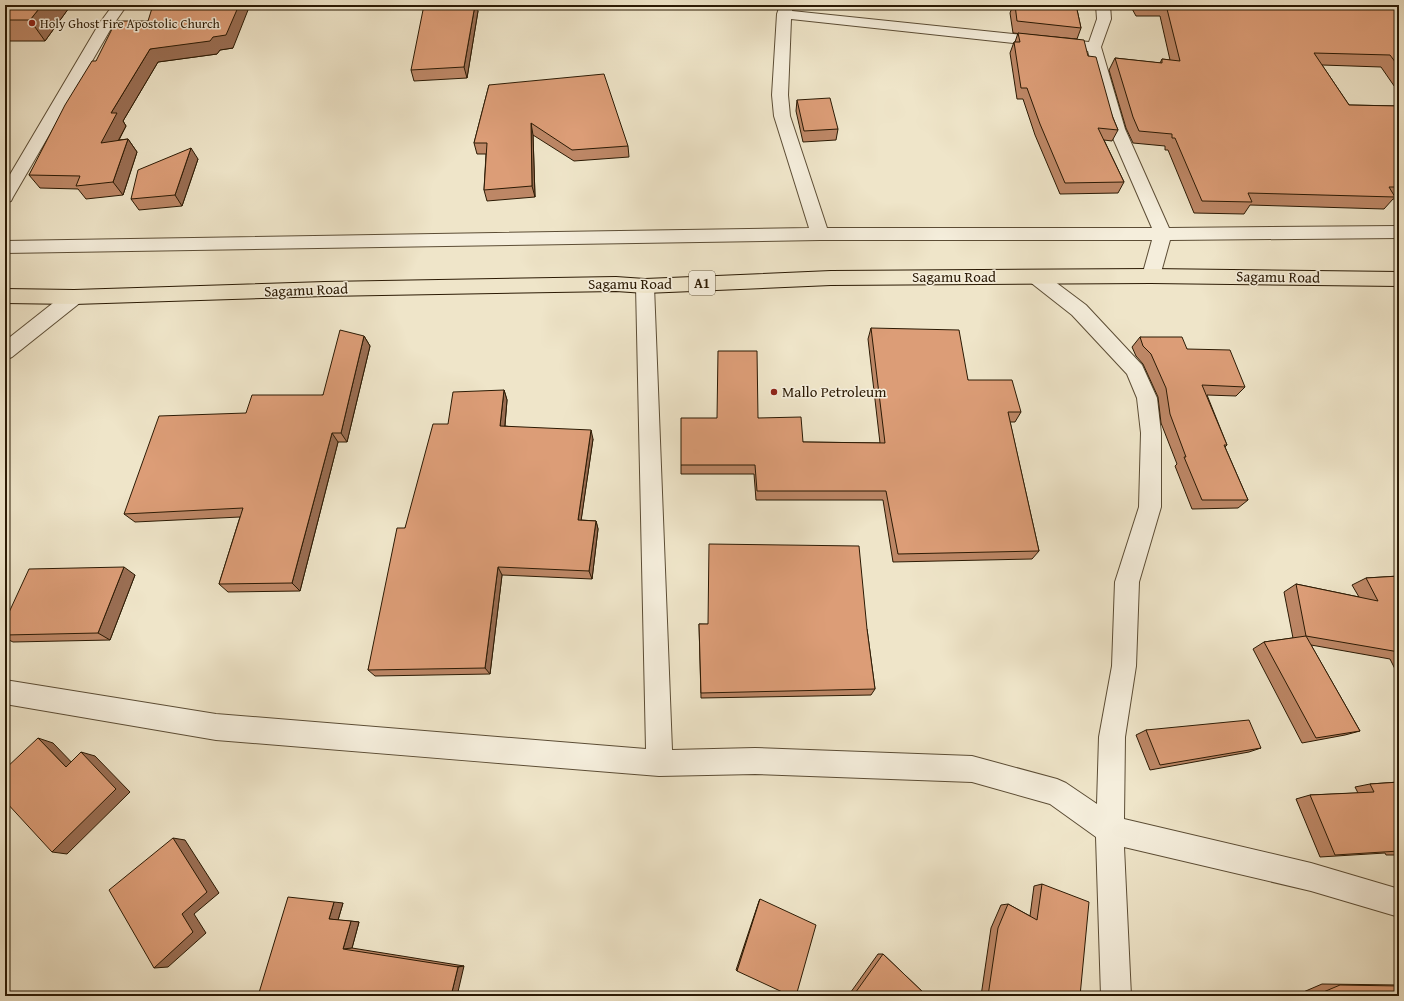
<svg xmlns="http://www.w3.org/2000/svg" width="1404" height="1001" viewBox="0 0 1404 1001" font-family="'Gentium Book Plus',serif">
  <rect width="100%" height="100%" fill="#efe5c9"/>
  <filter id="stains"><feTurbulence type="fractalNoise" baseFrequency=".005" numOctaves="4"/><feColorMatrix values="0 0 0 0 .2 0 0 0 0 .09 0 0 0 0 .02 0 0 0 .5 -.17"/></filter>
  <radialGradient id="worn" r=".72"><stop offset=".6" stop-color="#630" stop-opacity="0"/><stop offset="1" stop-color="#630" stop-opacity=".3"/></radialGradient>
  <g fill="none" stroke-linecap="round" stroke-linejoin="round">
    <defs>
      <g id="minor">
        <polygon points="113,5 127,5 113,25 13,197 11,201 5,203 5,183 99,24"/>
        <path d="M780,5h14l-2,6 297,31 8,-23 -1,-14h14l1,14 -10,28 24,82 44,99 230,-2v12l-229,2 -10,36 -3,5 -6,2 -6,-2 -3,-5 10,-36h-332l-815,13v-12l804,-13 -35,-112 -2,-21 5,-81zM791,19l297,32 21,78 43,99h-325l-37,-112 -2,-21z"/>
        <polygon points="1036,270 1042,272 1086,305 1142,365 1157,398 1161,433 1161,507 1139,582 1136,666 1125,737 1124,819 1311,863 1399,889 1399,917 1311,891 1124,847 1131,996 1101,996 1096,837 1050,804 972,782 755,774 659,776 216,740 5,704 5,680 216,714 646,749 636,286 638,281 645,279 652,281 654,286 672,750 755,748 972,756 1057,779 1066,783 1097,804 1099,737 1112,666 1115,582 1139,507 1141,433 1137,398 1127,374 1072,315 1030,282 1027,277 1030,272"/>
        <polygon points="74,290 81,292 83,297 81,302 12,357 5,360 5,341 67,292"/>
      </g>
      <polygon id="highway" points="1151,269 1399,272 1399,286 1151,283 831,285 645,293 616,291 325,296 74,304 5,303 5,289 74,290 325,282 616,277 645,279 831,271"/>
    </defs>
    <use href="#minor" stroke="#5c4d35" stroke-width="2"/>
    <use href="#highway" stroke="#2b1a04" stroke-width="2"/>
    <use href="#minor" fill="#f5eedc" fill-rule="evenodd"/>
    <use href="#highway" fill="#efe5c9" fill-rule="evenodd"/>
  </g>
  <g fill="#bd8766" stroke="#2b1a04">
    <polygon points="5,5 71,5 45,41 5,41"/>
    <polygon points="1013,5 1076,5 1081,28 1077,39 1013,33 1010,13"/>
    <polygon points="1130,5 1399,5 1399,93 1381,67 1322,65 1349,105 1399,106 1399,199 1393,199 1384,209 1250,205 1244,214 1194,213 1168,150 1165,150 1165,146 1133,143 1126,128 1109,70 1115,58 1160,63 1162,59 1170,60 1160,16 1136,16"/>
    <polygon points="478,11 467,78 414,81 411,70"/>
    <polygon points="148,21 233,48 220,50 217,54 158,62 123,121 126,126 119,140 128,139 137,152 123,195 86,199 78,189 40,188 29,175 96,61"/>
    <polygon points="1018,33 1088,56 1118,130 1112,141 1104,140 1124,182 1118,193 1060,194 1035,135 1023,99 1017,99 1010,53 1014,42 1015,42"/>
    <polygon points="489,85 628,146 629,157 574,161 533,135 535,197 487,201 484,190 486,154 477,154 474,143"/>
    <polygon points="797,100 838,129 836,140 803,142 796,111"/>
    <polygon points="198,159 182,206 139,210 131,199"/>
    <polygon points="871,328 968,380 1021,412 1015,422 1010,422 1039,551 1032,559 893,562 883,500 756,500 754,474 681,474 681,465 758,418 803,442 880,443 868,339"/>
    <polygon points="364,336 370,346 347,442 338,442 300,591 228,592 219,584 240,517 135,522 124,514 246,413 323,395"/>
    <polygon points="1140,337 1187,349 1245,387 1236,396 1207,395 1227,445 1225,447 1248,500 1238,508 1192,509 1175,466 1177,464 1161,423 1158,397 1143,364 1136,356 1132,347"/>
    <polygon points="504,390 507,400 505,426 593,439 581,520 596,521 598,529 592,579 502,575 490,674 375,676 368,670 405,528 448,424"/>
    <polygon points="135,575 110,640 13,642 5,638 5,621"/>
    <polygon points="1399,576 1399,677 1390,659 1311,645 1360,731 1345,735 1302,743 1253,649 1264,642 1293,638 1284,592 1296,584 1359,597 1352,585 1366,578"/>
    <polygon points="699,624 867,629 875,689 871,695 701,698"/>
    <polygon points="1146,730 1261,748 1249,752 1150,770 1136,735"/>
    <polygon points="1399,782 1399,855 1386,855 1385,853 1320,857 1296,799 1310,795 1358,793 1355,787 1370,784"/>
    <polygon points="1042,884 1080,996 981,996 991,928 1001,905 1008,904 1030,916 1034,886"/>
    <polygon points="760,899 737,971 736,970 759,901"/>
    <polygon points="343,903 338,920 359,922 352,948 464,966 258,996"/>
    <polygon points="878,954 883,954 927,996 848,996"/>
    <polygon points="1322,984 1399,985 1399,996 1294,996"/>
  </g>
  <g fill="#9a6e53" stroke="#2b1a04">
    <polygon points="42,5 71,5 45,41 30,20"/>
    <polygon points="239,5 250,5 233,48 220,50 217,54 158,62 123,121 126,126 110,156 101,143 111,113 150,49 213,37"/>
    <polygon points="475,5 477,5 478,11 467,78 464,67"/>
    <polygon points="531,123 533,135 535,197 532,186"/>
    <polygon points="128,139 137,152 123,195 113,182"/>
    <polygon points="191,148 198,159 182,206 175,195"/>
    <polygon points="364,336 370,346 347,442 341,433"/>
    <polygon points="504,390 507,400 504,435 500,426"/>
    <polygon points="591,430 593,439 580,528 578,520"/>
    <polygon points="332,433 338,442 300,591 292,583"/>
    <polygon points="596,521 598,529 592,579 589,571"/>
    <polygon points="124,567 135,575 110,640 98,633"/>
    <polygon points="498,567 502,575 490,674 485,668"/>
    <polygon points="38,738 53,743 80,771 66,767"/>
    <polygon points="81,752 95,756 130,792 67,854 52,852"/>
    <polygon points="173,838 185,840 219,893 194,914 206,933 168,967 154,968 182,914"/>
    <polygon points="334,902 343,903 338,920 329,919"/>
    <polygon points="351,921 359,922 352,948 343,949"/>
    <polygon points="464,966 457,996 451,996 458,967"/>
  </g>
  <g fill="#dc9d77" stroke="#2b1a04">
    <polygon points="5,5 42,5 30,20 5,20"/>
    <polygon points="153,5 239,5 226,35 213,37 210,41 150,49 111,113 117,113 101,143 128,139 113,182 76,186 80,176 29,175 65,105 92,61 96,61 116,21 148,21"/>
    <polygon points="424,5 475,5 464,67 411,70"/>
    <polygon points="1015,5 1076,5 1081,28 1017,21"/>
    <polygon points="1166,5 1399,5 1399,67 1390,55 1314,53 1349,105 1399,106 1399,187 1389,187 1395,197 1248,193 1252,202 1202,201 1175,138 1172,138 1172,134 1139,131 1133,117 1115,58 1162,63 1162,59 1180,61"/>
    <polygon points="1018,33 1084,40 1088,56 1096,57 1113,118 1118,130 1098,128 1124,182 1065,183 1040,124 1027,88 1021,88 1014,42 1020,42"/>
    <polygon points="604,74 628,146 572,150 531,123 532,186 484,190 487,143 474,143 489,85"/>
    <polygon points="830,98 838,129 804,131 797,100"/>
    <polygon points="191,148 175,195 131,199 138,170"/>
    <polygon points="871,328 959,330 968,380 1012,380 1021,412 1008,412 1039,551 898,554 886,491 757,491 755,465 681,465 681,418 717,418 718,351 757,351 758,418 801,417 803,442 885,443"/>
    <polygon points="340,330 364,336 341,433 332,433 292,583 219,584 243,508 124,514 159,416 246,413 252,395 323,395"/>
    <polygon points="1140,337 1182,337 1187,349 1230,350 1245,387 1202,385 1227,445 1224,445 1248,500 1202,500 1184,457 1186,457 1170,414 1166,388 1151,354 1143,346"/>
    <polygon points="504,390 500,426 591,430 578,520 596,521 589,571 498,567 485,668 368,670 397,528 405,528 433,424 448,424 453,392"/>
    <polygon points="709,544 859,546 867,629 875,689 701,693 699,624 708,624"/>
    <polygon points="124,567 98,633 5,635 5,621 29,569"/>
    <polygon points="1399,576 1399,652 1306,636 1296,584 1378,601 1366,578"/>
    <polygon points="1306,636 1360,731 1316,738 1264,642"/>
    <polygon points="1249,720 1261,748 1160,765 1146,730"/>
    <polygon points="38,738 66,767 81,752 116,789 52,852 5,801 5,769"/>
    <polygon points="1399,782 1399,851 1335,855 1310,795 1374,792 1370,784"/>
    <polygon points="173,838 207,892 182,914 193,932 154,968 109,890"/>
    <polygon points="1042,884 1089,902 1080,996 988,996 998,928 1008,904 1037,920"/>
    <polygon points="288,897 334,902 329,919 351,921 343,949 458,967 451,996 258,996"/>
    <polygon points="760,899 816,925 796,996 791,996 737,971"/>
    <polygon points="883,954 927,996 853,996"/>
    <polygon points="1340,985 1399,986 1399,996 1314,996"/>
  </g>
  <g fill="#8f2418" stroke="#f5eedc" stroke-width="1.5">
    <circle cx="32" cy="23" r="4"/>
    <circle cx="774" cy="392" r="4"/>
  </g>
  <g text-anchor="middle" stroke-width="3" stroke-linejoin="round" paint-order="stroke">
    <g font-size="13" fill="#2b1a04" stroke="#f5eedc" text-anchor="start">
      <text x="40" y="28">Holy Ghost Fire Apostolic Church</text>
    </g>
    <rect fill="#f5eedc" stroke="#685a45" stroke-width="1" x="689" y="271" width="26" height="24" rx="3"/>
    <g font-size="14" font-weight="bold" fill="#2b1a04">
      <text x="702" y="288">A1</text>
    </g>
    <g font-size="15" fill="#2b1a04" stroke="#f5eedc">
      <text x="954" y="282">Sagamu Road</text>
      <text transform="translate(1278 277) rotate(1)" y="5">Sagamu Road</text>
      <text x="630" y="289">Sagamu Road</text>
      <text transform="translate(306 290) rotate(-2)" y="5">Sagamu Road</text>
    </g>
    <g font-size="15" fill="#2b1a04" stroke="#f5eedc" text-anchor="start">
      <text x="782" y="397">Mallo Petroleum</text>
    </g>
  </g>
  <rect width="1404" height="1001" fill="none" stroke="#efe5c9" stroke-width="20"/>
  <rect x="6" y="6" width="1392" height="989" fill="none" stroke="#2b1a04" stroke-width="2"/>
  <rect x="10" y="10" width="1384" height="981" fill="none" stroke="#2b1a04"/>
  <rect width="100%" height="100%" filter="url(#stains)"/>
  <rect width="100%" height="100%" fill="url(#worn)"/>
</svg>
